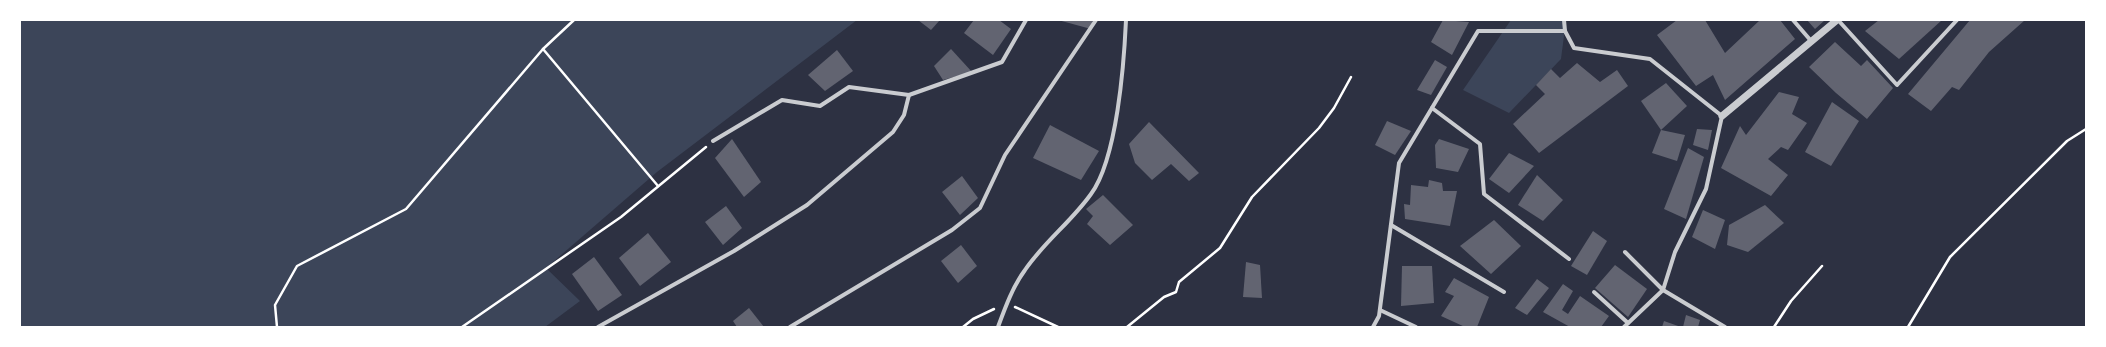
<svg xmlns="http://www.w3.org/2000/svg" width="2106" height="347" viewBox="0 0 2106 347" font-family="'Nunito Sans',sans-serif">
  <rect width="100%" height="100%" fill="#2d3142"/>
  <g fill="#3c4559">
    <polygon points="20,20 857,20 657,172 546,268 580,301 545,327 20,327"/>
    <polygon points="1511,20 1566,20 1561,59 1509,113 1463,90"/>
  </g>
  <g fill="#626471">
    <polygon points="918,20 940,20 931,30"/>
    <polygon points="974,20 999,20 1011,29 993,55 964,33"/>
    <polygon points="1058,20 1093,20 1091,29"/>
    <polygon points="1443,20 1469,22 1452,55 1431,42"/>
    <polygon points="1677,20 1705,20 1725,53 1760,20 1780,20 1795,39 1725,100 1713,75 1696,86 1657,35"/>
    <polygon points="1807,20 1825,20 1815,29"/>
    <polygon points="1879,20 1942,20 1899,59 1865,31"/>
    <polygon points="1970,20 2025,20 1989,52 1959,90 1952,87 1931,111 1908,94"/>
    <polygon points="1835,42 1861,66 1867,60 1893,88 1867,119 1836,93 1809,67"/>
    <polygon points="951,49 972,72 943,80 934,66"/>
    <polygon points="837,50 853,71 825,91 808,75"/>
    <polygon points="1435,60 1447,67 1431,95 1417,90"/>
    <polygon points="1577,63 1600,82 1617,70 1628,86 1539,153 1513,124 1545,94 1536,85 1551,69 1560,78"/>
    <polygon points="1666,83 1687,106 1661,130 1641,101"/>
    <polygon points="1779,92 1799,97 1792,114 1807,123 1788,150 1781,147 1768,159 1788,175 1771,196 1721,168 1740,126 1746,135"/>
    <polygon points="1832,102 1859,121 1831,166 1805,152"/>
    <polygon points="1387,121 1411,131 1395,155 1375,145"/>
    <polygon points="1149,122 1199,173 1189,181 1171,164 1152,180 1135,163 1129,144"/>
    <polygon points="1050,125 1099,151 1081,180 1033,158"/>
    <polygon points="1697,129 1712,130 1708,150 1693,145"/>
    <polygon points="1661,130 1685,135 1677,161 1652,153"/>
    <polygon points="732,139 761,182 744,197 715,158"/>
    <polygon points="1439,139 1469,149 1458,172 1436,168 1435,145"/>
    <polygon points="1688,148 1704,157 1686,219 1664,209"/>
    <polygon points="1509,153 1534,166 1509,193 1489,179"/>
    <polygon points="1537,175 1563,200 1543,221 1518,205"/>
    <polygon points="962,176 978,198 960,215 942,192"/>
    <polygon points="1429,180 1442,183 1443,191 1457,191 1450,226 1405,219 1404,204 1410,205 1411,185 1428,187"/>
    <polygon points="1103,195 1133,225 1110,245 1087,224 1093,216 1086,209"/>
    <polygon points="1765,205 1784,223 1748,252 1727,245 1729,225"/>
    <polygon points="726,206 742,228 723,245 705,222"/>
    <polygon points="1703,210 1725,220 1715,249 1692,237"/>
    <polygon points="1494,220 1521,246 1491,274 1460,246"/>
    <polygon points="1593,231 1607,241 1587,275 1571,266"/>
    <polygon points="648,233 671,262 640,286 619,258"/>
    <polygon points="961,245 977,266 958,283 941,261"/>
    <polygon points="594,257 622,295 598,311 572,274"/>
    <polygon points="1246,262 1260,265 1262,298 1243,297"/>
    <polygon points="1615,265 1647,289 1628,317 1595,288"/>
    <polygon points="1402,266 1432,266 1434,303 1401,306"/>
    <polygon points="1454,278 1489,297 1477,327 1465,327 1441,316 1454,296 1445,292"/>
    <polygon points="1537,279 1549,288 1527,315 1515,308"/>
    <polygon points="1563,284 1573,291 1562,310 1568,314 1580,296 1609,316 1601,327 1570,327 1543,312"/>
    <polygon points="749,308 764,327 737,327 733,321"/>
    <polygon points="1686,315 1700,320 1698,327 1683,327"/>
    <polygon points="1664,321 1681,327 1662,327"/>
  </g>
  <g fill="none" stroke-linecap="round" stroke-linejoin="round">
    <g stroke="#fff" stroke-width="2.5">
      <polyline points="543,49 658,186"/>
      <polyline points="1015,307 1058,327"/>
      <polyline points="277,327 275,305 297,266 406,209 543,49 574,20"/>
      <polyline points="462,327 621,217 706,147"/>
      <polyline points="963,327 973,319 994,309"/>
      <polyline points="1127,327 1164,297 1176,292 1179,282 1220,248 1252,197 1319,128 1334,108 1351,77"/>
      <polyline points="1774,327 1791,301 1822,266"/>
      <polyline points="1908,327 1950,257 2067,141 2086,129"/>
    </g>
    <g stroke="#caccd0" stroke-width="4">
      <polyline points="1564,20 1565,31 1574,48 1650,59 1722,116 1706,189 1675,252 1663,290 1624,327"/>
      <polyline points="1793,20 1812,42"/>
      <polyline points="1838,20 1897,85 1957,20"/>
      <polyline points="1432,108 1480,144 1484,194 1569,259"/>
      <polyline points="713,141 782,100 820,106 849,87 909,95 1002,62 1026,20"/>
      <polyline points="1391,225 1504,292"/>
      <polyline points="1625,252 1663,290 1725,327"/>
      <polyline points="1594,292 1628,323"/>
      <polyline points="1380,310 1416,327"/>
      <polyline points="598,327 734,251 807,205 893,132 904,115 909,95"/>
      <polyline points="790,327 952,230 980,208 1005,155 1096,20"/>
      <path d="M998,327c7,-19 15,-41 27,-57 19,-28 47,-49 66,-76 26,-35 33,-130 35,-174"/>
      <polyline points="1373,327 1379,316 1399,163 1478,31 1565,31"/>
    </g>
    <polyline stroke="#caccd0" stroke-width="7" points="1722,116 1837,20"/>
  </g>
  <rect width="2106" height="347" fill="none" stroke="#ffffff" stroke-width="42"/>
</svg>
